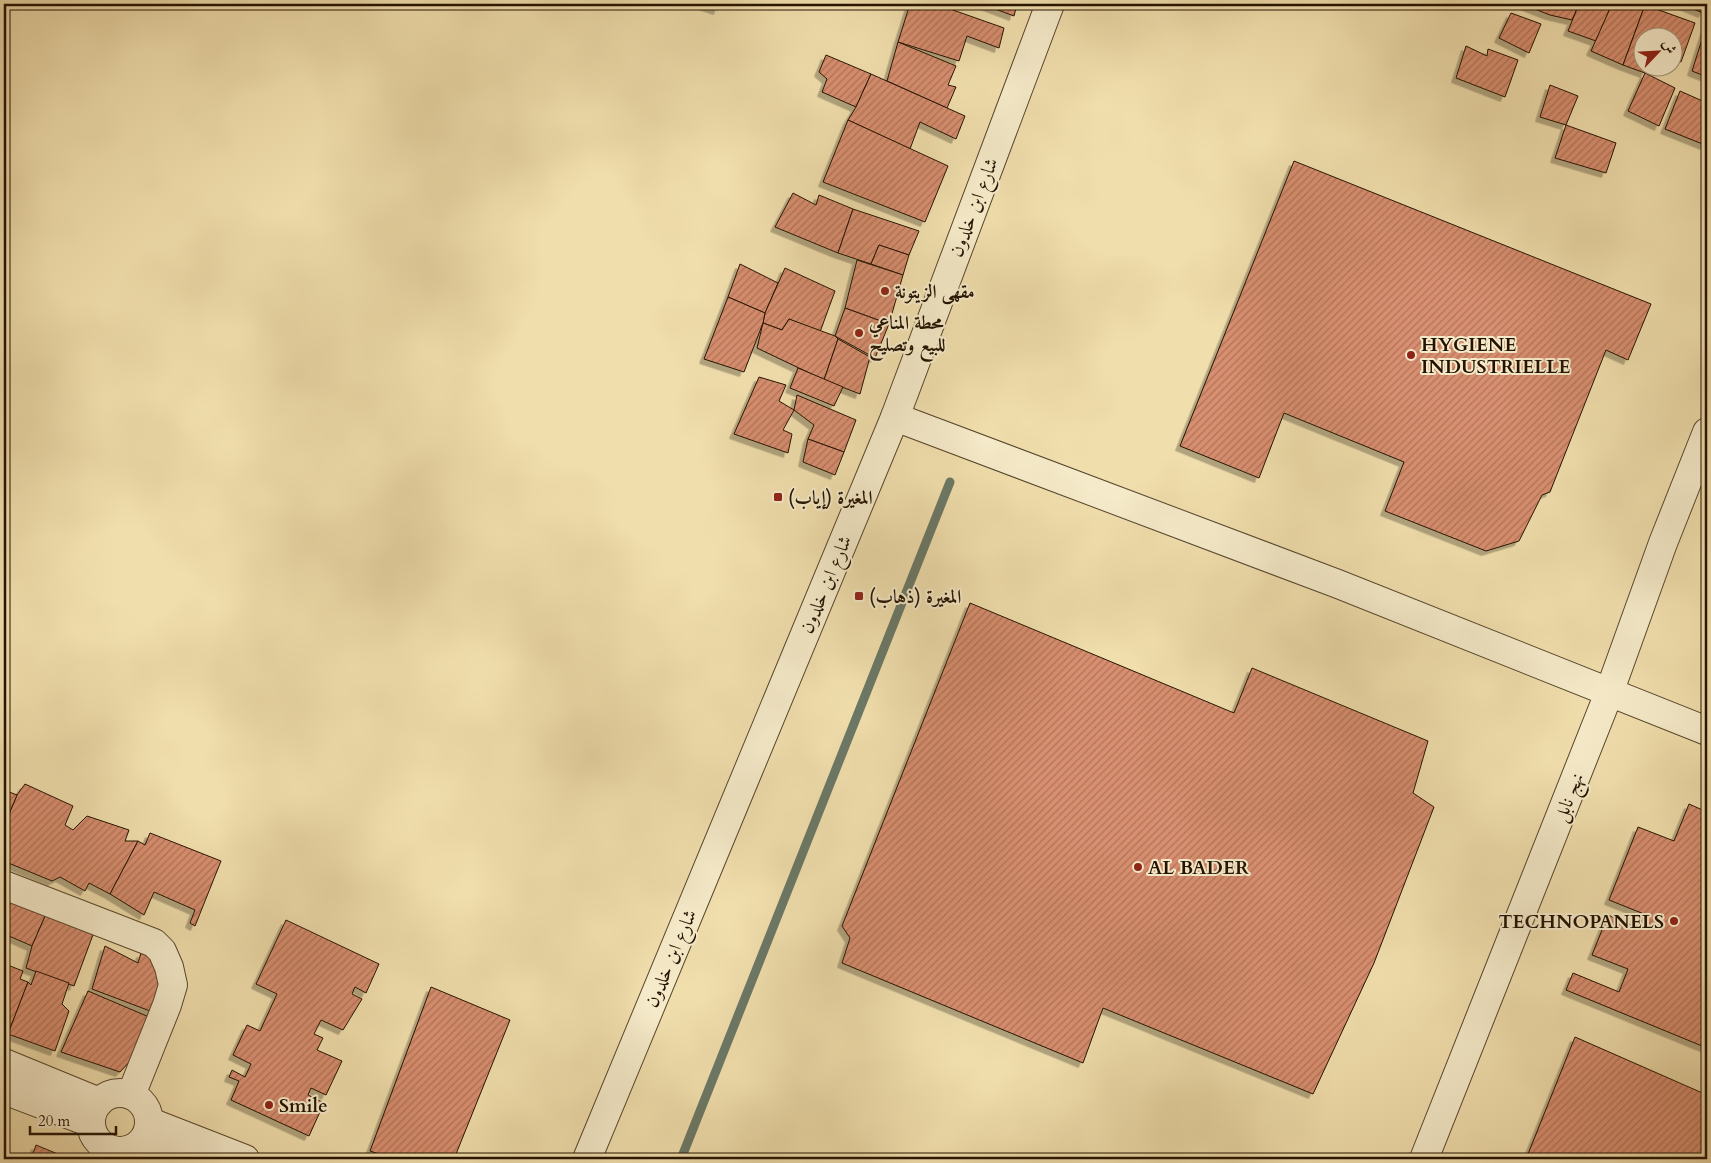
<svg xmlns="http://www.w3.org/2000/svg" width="1711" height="1163" viewBox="0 0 1711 1163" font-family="Cardo,Amiri,serif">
  <defs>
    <pattern id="building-hatch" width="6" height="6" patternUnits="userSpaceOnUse" patternTransform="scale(1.25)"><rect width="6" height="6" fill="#d88e6f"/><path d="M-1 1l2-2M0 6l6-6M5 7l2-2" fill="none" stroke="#af7359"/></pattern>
    <filter id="shadow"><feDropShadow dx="-4.5" dy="4.5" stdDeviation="0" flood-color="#0004"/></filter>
  </defs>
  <rect width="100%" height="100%" fill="#f0deac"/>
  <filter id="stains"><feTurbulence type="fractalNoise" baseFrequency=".004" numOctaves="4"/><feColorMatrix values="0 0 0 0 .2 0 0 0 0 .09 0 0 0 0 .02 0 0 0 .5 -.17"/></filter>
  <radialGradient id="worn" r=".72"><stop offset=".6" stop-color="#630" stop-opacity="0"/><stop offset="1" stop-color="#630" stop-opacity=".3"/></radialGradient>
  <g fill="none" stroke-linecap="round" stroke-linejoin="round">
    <polyline stroke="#6b7866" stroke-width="9" points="681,1159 950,482"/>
  </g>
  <g fill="url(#building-hatch)" stroke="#241301" filter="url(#shadow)">
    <polygon points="700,4 720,4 718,10"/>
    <polygon points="910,4 936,4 1004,28 999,48 967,36 959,61 898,42"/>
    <polygon points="982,4 1017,4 1014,16"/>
    <polygon points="1522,4 1579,4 1572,20 1550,15"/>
    <polygon points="1579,4 1612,4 1596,41 1568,31"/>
    <polygon points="1612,4 1645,5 1623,65 1591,51"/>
    <polygon points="1681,4 1707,4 1703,13"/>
    <polygon points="1645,5 1695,23 1681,62 1674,60 1674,38 1644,38 1644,68 1647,68 1645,73 1623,65"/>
    <polygon points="1511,13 1541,24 1529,53 1499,38"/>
    <polygon points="1706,27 1707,27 1707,77 1692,71"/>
    <polygon points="898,42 956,66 948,85 956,87 947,108 887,81"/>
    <polygon points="1466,46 1487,56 1488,49 1518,60 1505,97 1456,78"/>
    <polygon points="826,55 871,74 856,107 822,92 827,79 819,72"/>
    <polygon points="1645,73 1675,88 1659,126 1628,111"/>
    <polygon points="871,74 965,116 956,139 920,122 910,149 848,120 856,107"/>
    <polygon points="1550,85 1578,96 1566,125 1540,117"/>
    <polygon points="1680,91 1707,103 1707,140 1705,145 1665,129"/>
    <polygon points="848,120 948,166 925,222 823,182"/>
    <polygon points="1566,125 1616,143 1606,173 1555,158"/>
    <polygon points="1294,161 1651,304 1628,360 1606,350 1550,492 1542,495 1519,541 1486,551 1385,511 1404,462 1284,413 1259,478 1180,446"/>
    <polygon points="793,193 816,205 819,195 853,209 838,253 775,227"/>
    <polygon points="853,209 919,231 909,255 879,245 871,264 838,253"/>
    <polygon points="879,245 909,255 903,275 871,264"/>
    <polygon points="857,260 903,275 889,324 845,308"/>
    <polygon points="740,264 778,283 765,313 728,297"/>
    <polygon points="785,268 835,291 820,332 789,319 782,330 763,323 765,313"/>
    <polygon points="728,297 765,313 763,323 744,372 704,359"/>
    <polygon points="845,308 889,324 875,358 835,336"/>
    <polygon points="789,319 835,336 838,339 824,380 757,348 763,323 782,330"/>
    <polygon points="838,339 870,357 860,394 824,380"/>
    <polygon points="798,368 843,387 834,406 790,388"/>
    <polygon points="759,377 786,385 779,401 794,410 783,430 792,434 788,453 734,434"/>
    <polygon points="797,395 856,420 844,452 808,439 814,425 794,410"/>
    <polygon points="808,439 844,452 835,475 803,462"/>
    <polygon points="970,603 1234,713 1252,668 1428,741 1413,793 1434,807 1374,963 1313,1094 1103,1008 1083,1063 842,963 850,938 842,926"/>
    <polygon points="25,784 73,806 65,825 73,830 87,816 129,830 125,841 138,841 110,894 89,883 85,891 60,877 52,881 6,862 4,865 4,826 17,795"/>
    <polygon points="4,790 17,795 4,826"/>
    <polygon points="1689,804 1707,812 1707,1048 1566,990 1573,973 1619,992 1628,969 1592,955 1608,915 1638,928 1644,914 1609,900 1638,827 1674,841"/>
    <polygon points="150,833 221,861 195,926 190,923 195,910 154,892 144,915 110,894 138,841 145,845"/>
    <polygon points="4,895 46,914 32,946 9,936 4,946"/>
    <polygon points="46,914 94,932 74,986 26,968 32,946"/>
    <polygon points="286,920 379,964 366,993 355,987 352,994 362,999 343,1030 321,1020 314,1034 323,1038 317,1050 342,1061 326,1095 311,1088 308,1095 324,1103 309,1136 231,1100 239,1081 229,1077 232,1070 245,1077 251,1064 233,1055 247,1025 260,1031 277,994 256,984"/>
    <polygon points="105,946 138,963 141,953 162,961 158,1014 92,989"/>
    <polygon points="5,964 23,971 20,979 28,982 8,1034 4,1032 4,968"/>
    <polygon points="36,971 69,983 62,1004 69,1011 55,1051 8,1034 28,982 31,985"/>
    <polygon points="431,987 510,1020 454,1159 394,1159 370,1151"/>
    <polygon points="88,991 149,1017 131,1060 120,1072 61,1052"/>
    <polygon points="1575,1037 1707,1095 1707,1159 1526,1159"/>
    <polygon points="36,1145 70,1159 31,1159"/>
  </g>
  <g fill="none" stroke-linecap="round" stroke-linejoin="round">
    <defs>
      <g id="minor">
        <polyline points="895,417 1338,584 1707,731"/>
        <polyline points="4,885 154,943 162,951 169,967 173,985 167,1005 131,1095"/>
        <polyline points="4,1063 99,1102"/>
        <polyline points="4,1090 91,1123"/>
        <circle cx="120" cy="1122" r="29"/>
        <polyline points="150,1122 245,1159"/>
        <polyline points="141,1143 180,1159"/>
        <polyline points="587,1159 895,417 1050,4"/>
        <polyline points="1424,1159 1609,693 1663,543 1707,432"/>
      </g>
    </defs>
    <use href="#minor" stroke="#57462c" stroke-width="30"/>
    <use href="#minor" stroke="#f5eac9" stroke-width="28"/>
  </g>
  <g fill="#8f2418" stroke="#f5eac9" stroke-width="2">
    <circle cx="885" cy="291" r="5"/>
    <circle cx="859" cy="333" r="5"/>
    <circle cx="1411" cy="355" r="5"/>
    <rect x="773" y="492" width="10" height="10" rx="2.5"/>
    <rect x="854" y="591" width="10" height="10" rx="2.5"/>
    <circle cx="1138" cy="867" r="5"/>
    <circle cx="1674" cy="921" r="5"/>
    <circle cx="269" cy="1105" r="5"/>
  </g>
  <g text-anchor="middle" stroke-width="4" stroke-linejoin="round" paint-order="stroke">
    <g font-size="19" fill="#241301" stroke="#f5eac9">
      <text transform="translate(973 207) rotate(-69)" y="7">شارع ابن خلدون</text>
      <text transform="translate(825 584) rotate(-67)" y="7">شارع ابن خلدون</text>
      <text transform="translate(1568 797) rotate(-68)" y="7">نهج نابل</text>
      <text transform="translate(670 958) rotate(-67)" y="7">شارع ابن خلدون</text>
    </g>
    <g font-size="19" font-weight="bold" fill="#241301" stroke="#f5eac9" text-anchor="start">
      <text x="895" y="298">مقهى الزيتونة</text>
      <text x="869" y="329">محطة المناعي<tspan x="869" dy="22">للبيع وتصليح</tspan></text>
      <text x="1421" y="351">HYGIENE<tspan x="1421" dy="22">INDUSTRIELLE</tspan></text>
      <text x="788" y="504">المغيرة (إياب)</text>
      <text x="869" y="603">المغيرة (ذهاب)</text>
      <text x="1148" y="874">AL BADER</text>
      <text x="1664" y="928" text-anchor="end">TECHNOPANELS</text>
      <text x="279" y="1112">Smile</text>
    </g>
  </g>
  <rect width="1711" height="1163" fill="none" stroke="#f0deac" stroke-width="20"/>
  <rect x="5" y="5" width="1701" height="1153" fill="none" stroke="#241301" stroke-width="2.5"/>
  <rect x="10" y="10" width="1691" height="1143" fill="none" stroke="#241301"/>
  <g transform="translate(1658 52) rotate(65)"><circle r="24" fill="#f5eac9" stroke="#a19479"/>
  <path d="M0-4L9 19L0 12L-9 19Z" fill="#8f2418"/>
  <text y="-8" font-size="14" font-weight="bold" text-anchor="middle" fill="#241301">ش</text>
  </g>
  <path d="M30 1126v8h86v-8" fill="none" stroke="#241301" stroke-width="2.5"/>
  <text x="38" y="1126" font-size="15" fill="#241301" stroke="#f5eac9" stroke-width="4" paint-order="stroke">20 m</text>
  <rect width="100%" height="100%" filter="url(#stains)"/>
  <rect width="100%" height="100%" fill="url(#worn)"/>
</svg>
